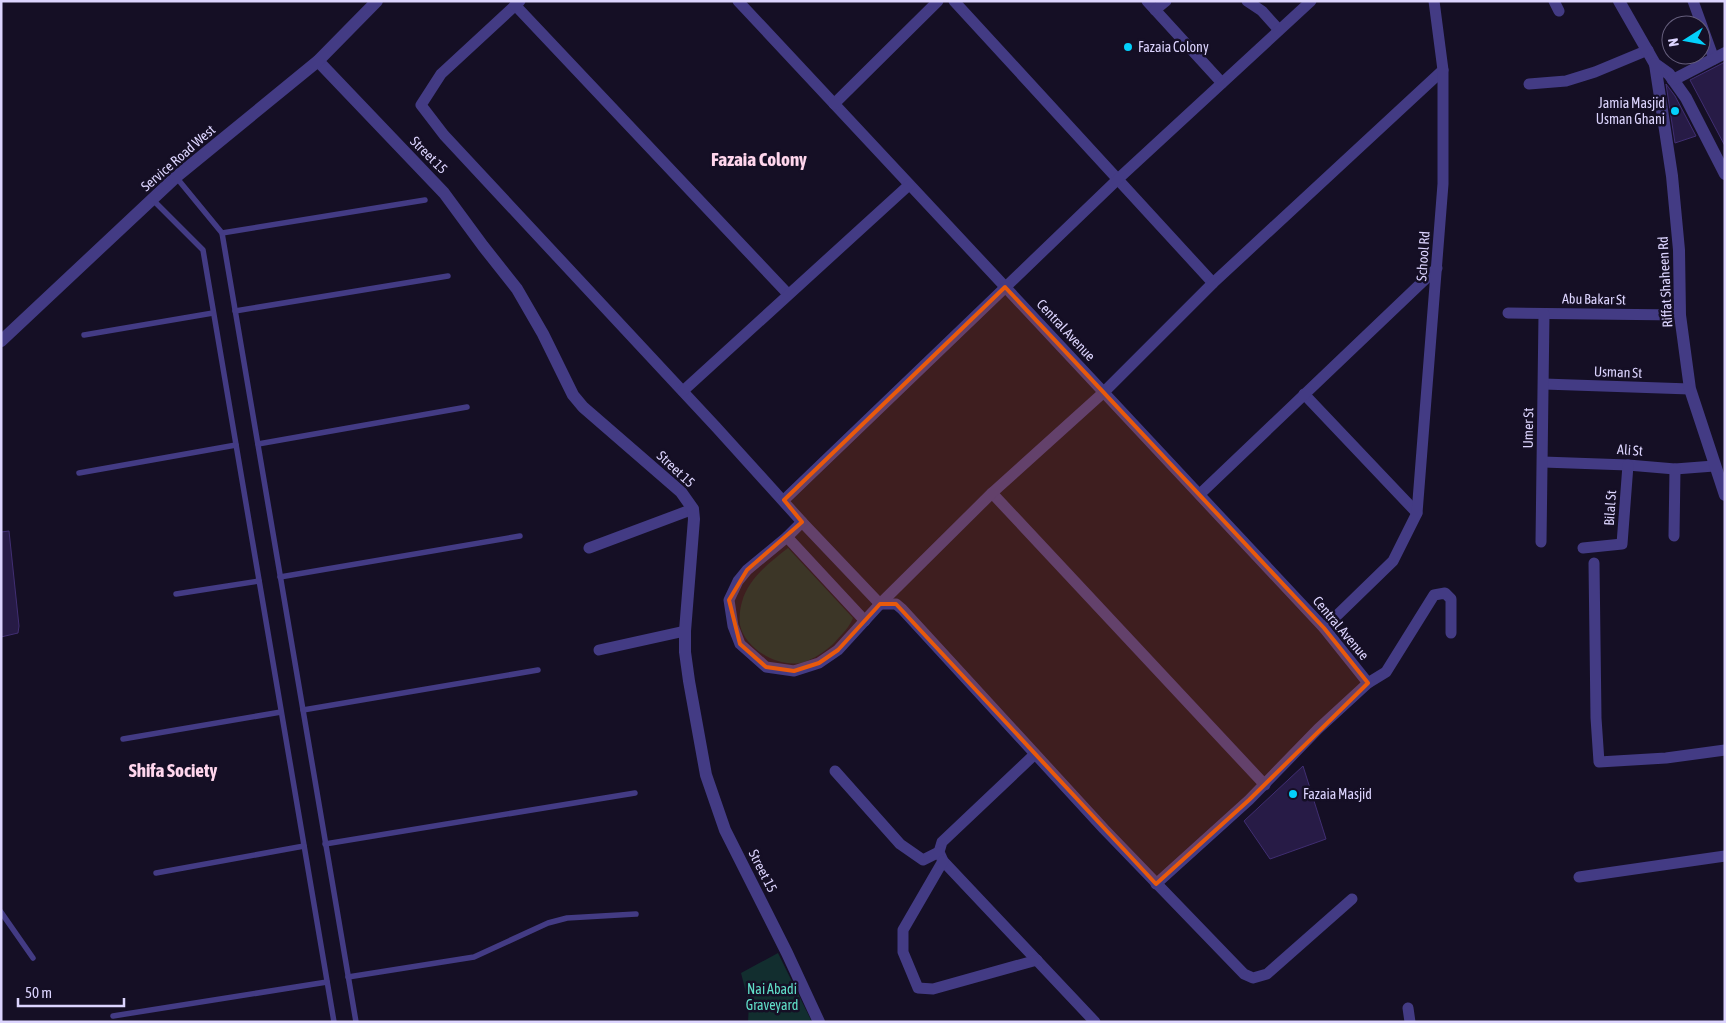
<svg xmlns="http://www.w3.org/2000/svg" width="1726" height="1023" viewBox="0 0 1726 1023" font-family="'Asap Condensed',sans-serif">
  <rect width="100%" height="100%" fill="#150f25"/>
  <g fill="#122e2f">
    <path d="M788,548l65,70c-4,10 -11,16 -18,24 -8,8 -18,15 -28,19 -24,10 -62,-11 -67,-36 -1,-7 0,-17 2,-23 6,-23 28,-40 46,-54z"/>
    <polygon points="778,953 812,1022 748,1022 749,1004 741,973"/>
  </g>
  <g fill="#271b46" stroke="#402e72">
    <polygon points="1725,62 1725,146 1690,80"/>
    <polygon points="1666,84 1675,96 1696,136 1675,143"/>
    <polygon points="9,531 19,626 18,633 1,637 1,532"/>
    <polygon points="1303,766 1326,839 1270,859 1244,821"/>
  </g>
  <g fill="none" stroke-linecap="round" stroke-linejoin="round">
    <g stroke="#433b84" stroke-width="5.5">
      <polyline points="176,177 222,233 356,1022"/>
      <polyline points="152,199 203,250 334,1022"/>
      <polyline points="222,233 425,200"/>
      <polyline points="235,311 448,276"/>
      <polyline points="84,335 213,313"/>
      <polyline points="258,444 467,407"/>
      <polyline points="79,473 236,445"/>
      <polyline points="280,577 520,536"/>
      <polyline points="176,594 259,581"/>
      <polyline points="303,710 538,670"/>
      <polyline points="123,739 281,712"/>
      <polyline points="325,844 635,793"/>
      <polyline points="156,873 304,846"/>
      <polyline points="1,912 33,958"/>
      <polyline points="348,977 474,957 548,923 567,918 636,914"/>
      <polyline points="113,1016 327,982"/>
    </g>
    <g stroke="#433b84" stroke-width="11">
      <polyline points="520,1 441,74 421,105 444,135 716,427 802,522 880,604 896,604 902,609 1104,829 1244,974 1253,978 1267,974 1352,899"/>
      <polyline points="738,1 1324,628 1368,683"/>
      <polyline points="954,1 1213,283"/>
      <polyline points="1147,1 1222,83"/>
      <polyline points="1247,1 1262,11 1279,30"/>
      <polyline points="1554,1 1559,11"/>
      <polyline points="1693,1 1714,59"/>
      <polyline points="515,5 788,294"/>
      <polyline points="1155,10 1166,1"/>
      <polyline points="1529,84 1566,81 1595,72 1648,50"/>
      <polyline points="834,104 938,1"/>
      <polyline points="1508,313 1680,315"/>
      <polyline points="1544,384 1690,389"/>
      <polyline points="683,391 909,185"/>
      <polyline points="1304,394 1417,513"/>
      <polyline points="1543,462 1628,465 1675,469 1714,466"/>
      <polyline points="992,493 1265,785"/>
      <polyline points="1200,494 1437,268"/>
      <polyline points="784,500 1118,179 1311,1"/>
      <polyline points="802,522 787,537 747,570 738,581 729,600 733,626 740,644 766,667 794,671 819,663 838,650 880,604 992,493 1104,392 1213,283 1443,70"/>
      <polyline points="1674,536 1675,469"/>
      <polyline points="787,537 865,621"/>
      <polyline points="1541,542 1544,314"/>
      <polyline points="589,548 693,509"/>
      <polyline points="1583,548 1622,544 1628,465"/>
      <polyline points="1594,563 1596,718 1599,762 1666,758 1725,750"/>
      <polyline points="1324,628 1393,561 1417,513 1443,184 1443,70 1434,1"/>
      <polyline points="599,650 685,631"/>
      <polyline points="1035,754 942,842 939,852 943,861 1095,1022"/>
      <polyline points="835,771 900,844 923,860 939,852"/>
      <polyline points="943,861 903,930 903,952 918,988 933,989 1037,960"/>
      <polyline points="1579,877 1725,856"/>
      <polyline points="1156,884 1249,800 1318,729 1368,683 1386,672 1434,595 1445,593 1451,599 1451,633"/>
      <polyline points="1408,1008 1410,1022"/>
    </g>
    <g stroke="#433b84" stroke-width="12">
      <polyline points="1619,1 1655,64 1669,74 1686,98 1725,174"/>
      <polyline points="318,61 444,193 483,246 517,289 543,334 573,395 583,407 681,492 693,509 694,519 685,631 685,652 689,681 706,775 725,830 787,953 819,1022"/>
      <polyline points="1655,64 1672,176 1679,250 1680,315 1690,389 1725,495"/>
      <polyline points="1673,80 1725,53"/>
      <polyline points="1,341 176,177 318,61 377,1"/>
    </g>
  </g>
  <path fill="#e8590c" fill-opacity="0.2" stroke="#e8590c" stroke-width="4" stroke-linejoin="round" d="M1005,287l319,341 44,55 -119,117 -93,84 -260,-280h-16l-42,46 -19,13 -25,8 -28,-4 -26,-23 -11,-44 18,-30 55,-48 -18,-22z"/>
  <g fill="#03d0fb" stroke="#150f25" stroke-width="2">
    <circle cx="1128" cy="47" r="5"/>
    <circle cx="1675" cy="111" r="5"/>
    <circle cx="1293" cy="794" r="5"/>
  </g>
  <g text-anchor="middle" stroke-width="5" stroke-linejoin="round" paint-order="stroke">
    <g font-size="14" fill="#dcd4fe" stroke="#150f25" text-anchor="start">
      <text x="1138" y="52">Fazaia Colony</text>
      <text x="1665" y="108" text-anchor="end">Jamia Masjid<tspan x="1665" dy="16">Usman Ghani</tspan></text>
      <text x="1303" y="799">Fazaia Masjid</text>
    </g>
    <g font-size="14" fill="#dcd4fe" stroke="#150f25">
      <text transform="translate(429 155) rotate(45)" y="5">Street 15</text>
      <text transform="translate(178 158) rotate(-41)" y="5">Service Road West</text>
      <text transform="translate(1423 256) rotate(-86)" y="5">School Rd</text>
      <text transform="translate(1665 282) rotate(-93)" y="5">Riffat Shaheen Rd</text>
      <text transform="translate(1594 299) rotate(1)" y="5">Abu Bakar St</text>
      <text transform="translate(1066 330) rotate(47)" y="5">Central Avenue</text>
      <text transform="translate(1618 372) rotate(2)" y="5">Usman St</text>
      <text transform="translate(1528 428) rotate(-89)" y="5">Umer St</text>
      <text transform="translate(1630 450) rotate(4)" y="5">Ali St</text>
      <text transform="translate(676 469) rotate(43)" y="5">Street 15</text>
      <text transform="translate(1610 508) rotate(-86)" y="5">Bilal St</text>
      <text transform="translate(1341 628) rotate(50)" y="5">Central Avenue</text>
      <text transform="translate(763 871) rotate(63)" y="5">Street 15</text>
    </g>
    <g font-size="14" fill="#60dec8" stroke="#150f25">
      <text x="772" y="994">Nai Abadi<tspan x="772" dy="16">Graveyard</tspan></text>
    </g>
    <g font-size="19" font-weight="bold" fill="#ffd6ed" stroke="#150f25">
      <text x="759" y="166">Fazaia Colony</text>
      <text x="173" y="777">Shifa Society</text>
    </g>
  </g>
  <rect width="1726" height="1023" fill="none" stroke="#dcd4fe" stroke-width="5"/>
  <g transform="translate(1686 40) rotate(259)"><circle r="24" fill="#150f25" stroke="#655e7c"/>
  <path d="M0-4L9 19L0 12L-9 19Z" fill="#03d0fb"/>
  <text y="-8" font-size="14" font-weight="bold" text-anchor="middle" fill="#dcd4fe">N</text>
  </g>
  <path d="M18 998v8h106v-8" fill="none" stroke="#dcd4fe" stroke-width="2.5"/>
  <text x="25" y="998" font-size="15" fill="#dcd4fe" stroke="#150f25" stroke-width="4" paint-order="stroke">50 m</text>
</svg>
